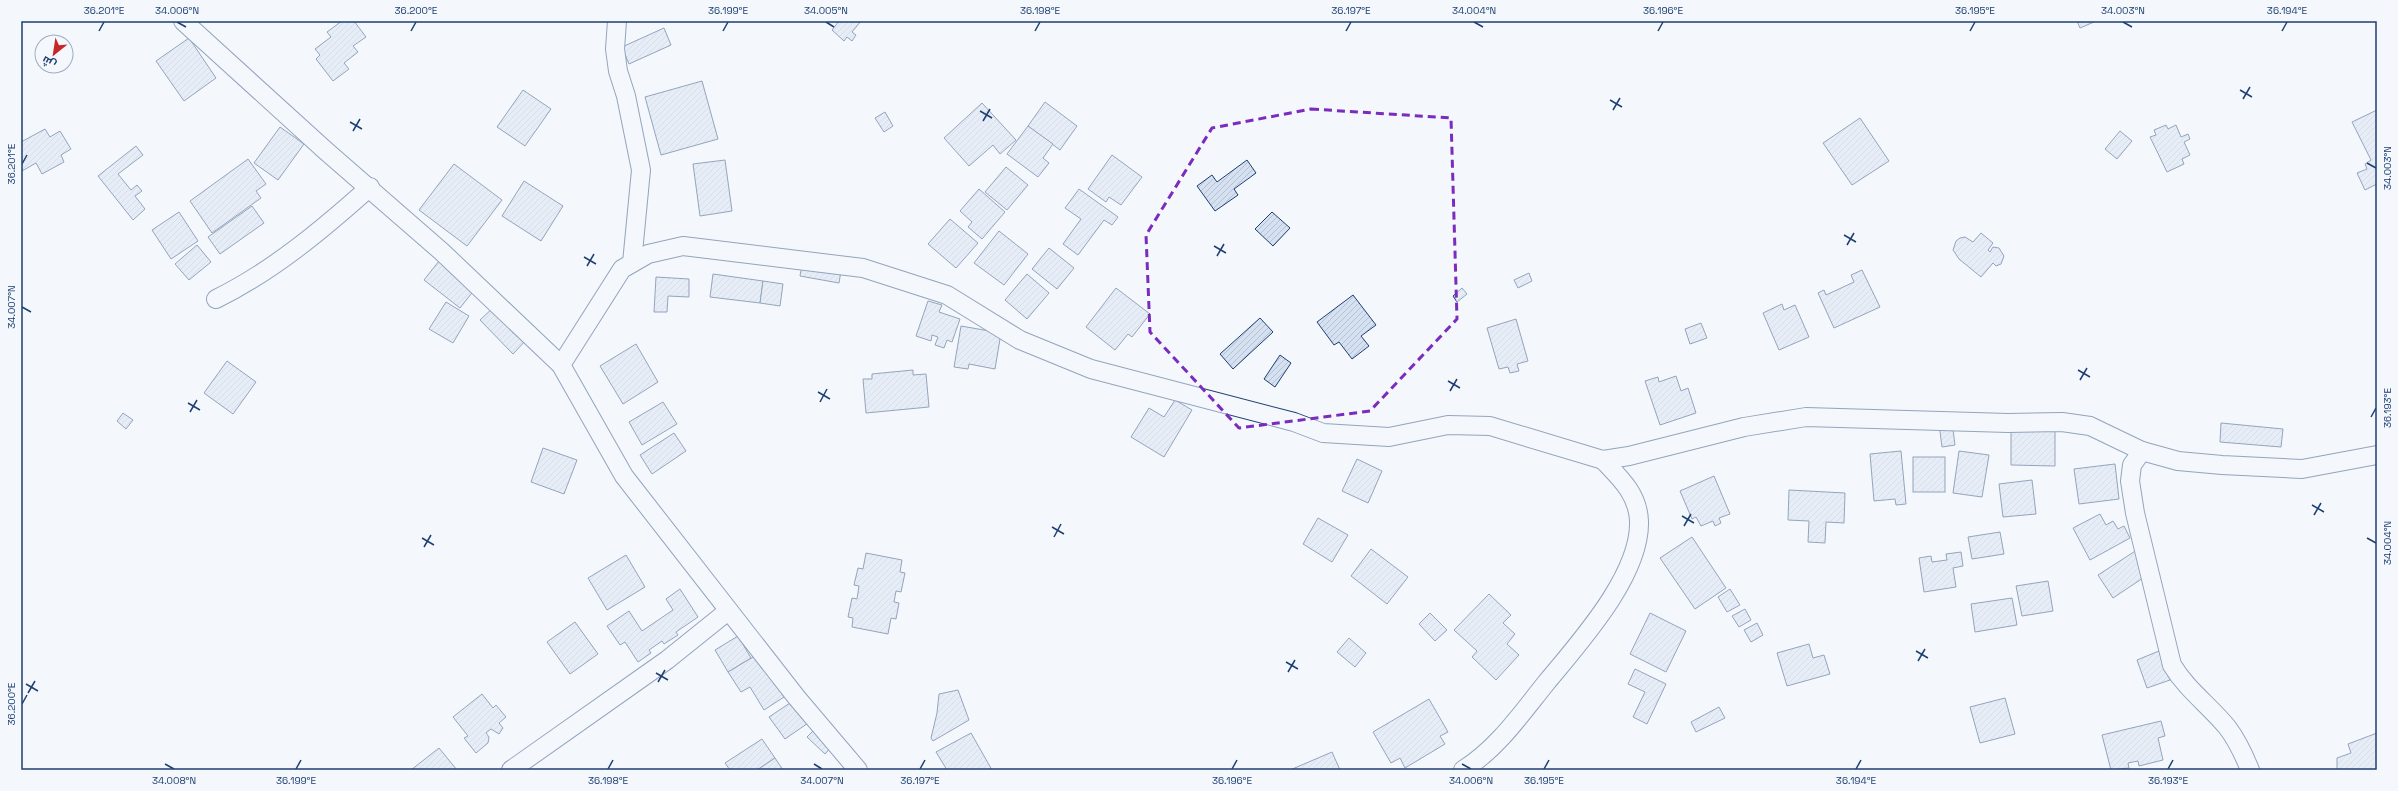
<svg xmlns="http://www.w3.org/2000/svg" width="2398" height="791" viewBox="0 0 2398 791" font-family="'Space Grotesk',Cairo,sans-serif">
  <defs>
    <pattern id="building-hatch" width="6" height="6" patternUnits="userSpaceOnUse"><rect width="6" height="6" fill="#d5e0f0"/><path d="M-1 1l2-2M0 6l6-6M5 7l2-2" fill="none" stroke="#b6c1d1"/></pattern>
  </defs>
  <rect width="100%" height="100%" fill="#f4f7fb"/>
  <g fill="url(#building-hatch)" stroke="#1d3f73">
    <polygon points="342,21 354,21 366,37 353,46 358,52 344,63 349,69 333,81 316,59 320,55 315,49 331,37 327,32"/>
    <polygon points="839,21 861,21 852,32 856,35 852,41 847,37 844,41 832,30"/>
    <polygon points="2077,21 2093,21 2094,22 2080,28"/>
    <polygon points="664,28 671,45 629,64 622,47"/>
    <polygon points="189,38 216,78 184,101 156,61"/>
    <polygon points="702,81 718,139 661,155 645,97"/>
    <polygon points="523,90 551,109 525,146 497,127"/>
    <polygon points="1045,102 1077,126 1060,150 1028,126"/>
    <polygon points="982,103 1016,140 1000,154 993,145 969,166 944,138"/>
    <polygon points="2377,110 2377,184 2365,190 2357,173 2367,169 2365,164 2371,160 2352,122"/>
    <polygon points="885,112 893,126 884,132 875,118"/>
    <polygon points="1860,118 1889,161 1852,185 1823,143"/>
    <polygon points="2166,125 2168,129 2176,125 2181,137 2188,134 2190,139 2184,142 2190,155 2182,159 2184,164 2167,172 2150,137 2156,135 2154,130"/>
    <polygon points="1028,126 1053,144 1043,158 1049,163 1038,177 1007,154"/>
    <polygon points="280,127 304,144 278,180 254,163"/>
    <polygon points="45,129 50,137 60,131 71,149 61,155 64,162 42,174 36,163 22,171 21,142"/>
    <polygon points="2120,131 2132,141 2117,159 2105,149"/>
    <polygon points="136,146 143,155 118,174 131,190 137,185 142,191 135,196 145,209 133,220 98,176"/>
    <polygon points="1112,155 1142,177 1121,205 1109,197 1106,202 1088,189"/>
    <polygon points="248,159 266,184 256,191 261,198 212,233 190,201"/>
    <polygon points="725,160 732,211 700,216 693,164"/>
    <polygon points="1247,160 1256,173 1234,189 1238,195 1215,211 1197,186 1212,175 1217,182"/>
    <polygon points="454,164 502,200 467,246 419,210"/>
    <polygon points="1006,167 1028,185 1007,210 985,192"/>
    <polygon points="524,181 563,206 541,241 502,216"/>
    <polygon points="979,189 1005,212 982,239 968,227 972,222 960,211"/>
    <polygon points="1079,189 1118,217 1112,225 1104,220 1078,255 1063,244 1081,219 1065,208"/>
    <polygon points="252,206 264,223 220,254 208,237"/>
    <polygon points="179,212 198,241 171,259 152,230"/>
    <polygon points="1272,212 1290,228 1273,246 1255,229"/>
    <polygon points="950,219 978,243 956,268 928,244"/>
    <polygon points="999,231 1028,254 1004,285 974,263"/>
    <polygon points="1981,233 1993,243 1988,250 1990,252 1993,247 1999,248 2004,256 2001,264 1996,266 1993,263 1981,277 1959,259 1953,250 1956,241 1960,238 1965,237 1973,242"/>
    <polygon points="197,245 211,262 189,280 175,264"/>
    <polygon points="1049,248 1074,268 1057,289 1032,269"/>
    <polygon points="439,261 475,289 460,308 424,280"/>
    <polygon points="802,264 841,271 839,283 800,276"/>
    <polygon points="1862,270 1880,307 1834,328 1818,293 1824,290 1826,295 1854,282 1851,275"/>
    <polygon points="1529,273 1532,281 1518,288 1514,280"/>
    <polygon points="713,274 763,281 760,303 710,297"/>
    <polygon points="1027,274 1049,293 1027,319 1005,300"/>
    <polygon points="656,277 689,279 689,297 668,296 667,312 654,312"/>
    <polygon points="763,281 783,284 780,306 760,303"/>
    <polygon points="1116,288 1150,314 1132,337 1128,334 1115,350 1086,327"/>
    <polygon points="1462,288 1467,294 1457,302 1453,296"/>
    <polygon points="1353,295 1376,325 1361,336 1369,346 1352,359 1339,342 1334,345 1317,322"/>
    <polygon points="928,301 942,305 939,312 960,319 952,342 947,340 944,348 935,345 938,337 932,335 931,341 916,336"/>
    <polygon points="446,302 469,316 453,343 429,329"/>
    <polygon points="1782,304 1784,310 1795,305 1809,337 1779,350 1763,313"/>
    <polygon points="495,306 527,339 513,354 480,320"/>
    <polygon points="1260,318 1273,332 1233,369 1220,354"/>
    <polygon points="1516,319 1528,361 1517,364 1519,371 1510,373 1508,367 1499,369 1487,328"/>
    <polygon points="1701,323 1707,338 1690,344 1685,329"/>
    <polygon points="961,326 1001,333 995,369 969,364 968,369 954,367"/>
    <polygon points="636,344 658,382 623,404 600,366"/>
    <polygon points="1280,355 1291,363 1275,387 1264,379"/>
    <polygon points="227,361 256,382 233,414 204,393"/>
    <polygon points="913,370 913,375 926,374 929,407 866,413 863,379 872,379 872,374"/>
    <polygon points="1676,376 1681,391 1688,388 1696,413 1660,425 1645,381 1658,377 1659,382"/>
    <polygon points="1175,400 1192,410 1164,457 1131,437 1149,408 1164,417"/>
    <polygon points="663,402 677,424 642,445 629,422"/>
    <polygon points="123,413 133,420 126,429 117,421"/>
    <polygon points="1952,422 1955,445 1942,447 1939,424"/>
    <polygon points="2221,423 2283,429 2281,447 2220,442"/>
    <polygon points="2011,426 2055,427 2055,466 2011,465"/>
    <polygon points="674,433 686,451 652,474 640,455"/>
    <polygon points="543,448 577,460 564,494 531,482"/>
    <polygon points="1901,451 1906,504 1896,505 1895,499 1874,501 1870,454"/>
    <polygon points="1959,451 1989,455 1982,497 1953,493"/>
    <rect x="1913" y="457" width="32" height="35"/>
    <polygon points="1357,459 1382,471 1368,503 1342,491"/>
    <polygon points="2115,464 2119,499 2079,504 2074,469"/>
    <polygon points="1714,476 1730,514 1719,518 1721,523 1715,526 1713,521 1701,526 1696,517 1692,519 1680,491"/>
    <polygon points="2032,480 2036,514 2003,517 1999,484"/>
    <polygon points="1789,490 1845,493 1844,523 1826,522 1825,543 1808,542 1809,521 1788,520"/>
    <polygon points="2100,514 2106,525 2113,521 2118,529 2124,526 2130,538 2090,560 2073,528"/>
    <polygon points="1318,518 1348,535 1332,562 1303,544"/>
    <polygon points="2000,532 2004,554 1972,559 1968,537"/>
    <polygon points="1692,537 1726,588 1695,609 1660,558"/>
    <polygon points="2140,548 2149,574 2113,598 2098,575"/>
    <polygon points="1371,549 1408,577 1387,604 1351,576"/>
    <polygon points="1961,552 1963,566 1953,568 1956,587 1924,592 1919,558 1931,556 1932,562 1947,560 1946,554"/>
    <polygon points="866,553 902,560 900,572 905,573 901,592 896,591 894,602 899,603 896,619 891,618 888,634 852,627 853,618 848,617 852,598 857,599 859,586 854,585 858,568 863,569"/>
    <polygon points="626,555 645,587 607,610 588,578"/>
    <polygon points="2048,581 2053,611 2022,616 2016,586"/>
    <polygon points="680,589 698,617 676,632 678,635 664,644 662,641 649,650 651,653 638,662 625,642 620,645 607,626 629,611 642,631 673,610 666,599"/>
    <polygon points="1730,589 1740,605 1727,612 1718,597"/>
    <polygon points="1489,594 1511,615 1503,623 1515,634 1507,644 1519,655 1496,680 1472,657 1477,651 1454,630"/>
    <polygon points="2012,598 2017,625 1975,632 1971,604"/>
    <polygon points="1745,609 1751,620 1739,627 1732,616"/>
    <polygon points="1430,613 1447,630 1435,641 1419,624"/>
    <polygon points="1650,613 1686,631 1666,672 1630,654"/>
    <polygon points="575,622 598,654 570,674 547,642"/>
    <polygon points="1757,623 1763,635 1751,642 1744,630"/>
    <polygon points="738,636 751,658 728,672 715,650"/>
    <polygon points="1349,638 1366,653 1355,667 1337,652"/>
    <polygon points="1809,644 1813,658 1824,655 1830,674 1787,686 1777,653"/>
    <polygon points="2159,651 2170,680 2147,688 2137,660"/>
    <polygon points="758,654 784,697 764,710 750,687 741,692 728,672"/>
    <polygon points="1635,669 1666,684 1647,724 1633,717 1645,692 1628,684"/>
    <polygon points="958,690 969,720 933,741 931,738 937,713 939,694"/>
    <polygon points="482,694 493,708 496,705 506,717 499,723 503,728 499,734 491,729 486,733 489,737 488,743 476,753 464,738 468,736 453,717"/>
    <polygon points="2005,698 2015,734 1980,743 1970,707"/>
    <polygon points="796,699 811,721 785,739 769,717"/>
    <polygon points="1429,699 1448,732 1440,736 1445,744 1405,768 1400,758 1391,763 1373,732"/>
    <polygon points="1719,707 1725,718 1696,732 1691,722"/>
    <polygon points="2161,721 2165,736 2158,738 2163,760 2139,766 2138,761 2128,763 2129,768 2111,770 2102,735"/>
    <polygon points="814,730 832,746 825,754 807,737"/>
    <polygon points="971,733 992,770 947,770 936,752"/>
    <polygon points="2377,733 2377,770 2337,770 2337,758 2351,753 2348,744"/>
    <polygon points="762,739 775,758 757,770 730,770 725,763"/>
    <polygon points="439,748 457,770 411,770"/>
    <polygon points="1332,752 1340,770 1290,770"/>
    <polygon points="775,758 783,770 757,770"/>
  </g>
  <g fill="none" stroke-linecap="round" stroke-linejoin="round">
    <defs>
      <g id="minor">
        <polyline points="183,21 326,151 441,251 561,365 624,476 797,698 858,770"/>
        <polyline points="617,21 615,49 618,71 626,96 641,170 632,263"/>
        <path d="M216,299c57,-28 107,-70 154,-112"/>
        <polyline points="561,365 622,269 648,254 683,246 863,268 947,295 1020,340 1091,369 1294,422 1323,433 1389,437 1448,425 1490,426 1603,460 1629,456 1744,427 1806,417 2008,423 2062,422 2090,426 2142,451 2178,461 2222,465 2302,469 2377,455"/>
        <path d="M2142,451l-10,14 -2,16 5,32 37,152c15,25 37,40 55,62 10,13 17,28 23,43"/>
        <polyline points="511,770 667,660 728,611"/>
        <path d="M1463,770c34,-21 58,-56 83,-87 33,-40 95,-108 93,-162 -1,-27 -19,-43 -36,-61"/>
      </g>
    </defs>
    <use href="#minor" stroke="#1d3f73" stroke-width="20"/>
    <use href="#minor" stroke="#f4f7fb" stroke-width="18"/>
  </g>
  <path d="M0 0H2398V791H0ZM1311,109l140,9 6,201 -87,92 -131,17 -89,-96 -4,-97 66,-107z" fill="#f4f7fb" fill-opacity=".55" fill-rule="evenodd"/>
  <path fill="none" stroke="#7b2cbf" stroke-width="3" stroke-dasharray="8 5" stroke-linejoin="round" d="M1311,109l140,9 6,201 -87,92 -131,17 -89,-96 -4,-97 66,-107z"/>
  <path fill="none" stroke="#1d3f73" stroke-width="1.5" d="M177,22l9,5M826,22l8,5M1474,22l9,5M2123,22l9,5M99,31l5,-9M411,31l5,-9M723,31l5,-9M1035,31l5,-9M1346,31l5,-9M1658,31l5,-9M1970,31l5,-9M2282,31l5,-9M2240,90l12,7M2243,99l7,-12M1610,100l12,7M1613,110l7,-12M980,111l12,7M983,121l7,-12M350,122l12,7M353,131l7,-12M2367,163l9,5M22,164l5,-9M1844,235l12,7M1847,245l7,-12M1214,246l12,7M1217,256l7,-12M584,257l12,7M587,266l7,-12M22,307l9,5M2078,370l12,7M2080,380l7,-12M1448,381l12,7M1450,391l7,-12M818,392l12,7M820,402l7,-13M188,403l12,7M190,412l7,-12M2371,417l5,-9M2312,505l12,7M2314,515l7,-12M1682,516l12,7M1684,526l7,-12M1052,527l12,7M1054,537l7,-13M422,538l12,7M2367,538l9,5M424,547l7,-12M1916,651l12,7M1918,661l7,-12M1286,662l12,7M1288,672l7,-12M656,673l12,7M658,682l7,-12M26,684l12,7M28,693l7,-12M22,704l5,-9M165,764l9,5M814,764l8,5M1462,764l9,5M296,769l5,-9M608,769l5,-9M920,769l5,-9M1232,769l5,-9M1544,769l5,-9M1856,769l5,-9M2168,769l5,-9"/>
  <rect width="2398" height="791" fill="none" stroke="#f4f7fb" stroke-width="44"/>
  <g transform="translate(54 54) rotate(210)"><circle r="19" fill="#f4f7fb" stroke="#9eadc5"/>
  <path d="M0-3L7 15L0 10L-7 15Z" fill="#c62828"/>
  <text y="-6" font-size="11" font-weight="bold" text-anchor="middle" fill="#1d3f73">ش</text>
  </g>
  <rect x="22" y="22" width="2354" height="747" fill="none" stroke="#1d3f73" stroke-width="1.5"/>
  <g font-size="10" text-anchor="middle" fill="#1d3f73">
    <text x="104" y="14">36.201°E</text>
    <text x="177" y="14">34.006°N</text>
    <text x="416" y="14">36.200°E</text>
    <text x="728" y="14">36.199°E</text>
    <text x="826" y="14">34.005°N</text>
    <text x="1040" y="14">36.198°E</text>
    <text x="1351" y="14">36.197°E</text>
    <text x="1474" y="14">34.004°N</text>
    <text x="1663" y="14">36.196°E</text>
    <text x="1975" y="14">36.195°E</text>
    <text x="2123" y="14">34.003°N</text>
    <text x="2287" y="14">36.194°E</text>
    <text transform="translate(11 164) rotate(-90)" y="4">36.201°E</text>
    <text transform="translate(2387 168) rotate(-90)" y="4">34.003°N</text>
    <text transform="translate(11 307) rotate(-90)" y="4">34.007°N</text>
    <text transform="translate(2387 408) rotate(-90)" y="4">36.193°E</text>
    <text transform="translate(2387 543) rotate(-90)" y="4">34.004°N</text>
    <text transform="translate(11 704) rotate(-90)" y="4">36.200°E</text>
    <text x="174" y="784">34.008°N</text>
    <text x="296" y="784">36.199°E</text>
    <text x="608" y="784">36.198°E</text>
    <text x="822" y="784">34.007°N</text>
    <text x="920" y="784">36.197°E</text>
    <text x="1232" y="784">36.196°E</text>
    <text x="1471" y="784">34.006°N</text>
    <text x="1544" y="784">36.195°E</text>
    <text x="1856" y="784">36.194°E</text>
    <text x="2168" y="784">36.193°E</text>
  </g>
</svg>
